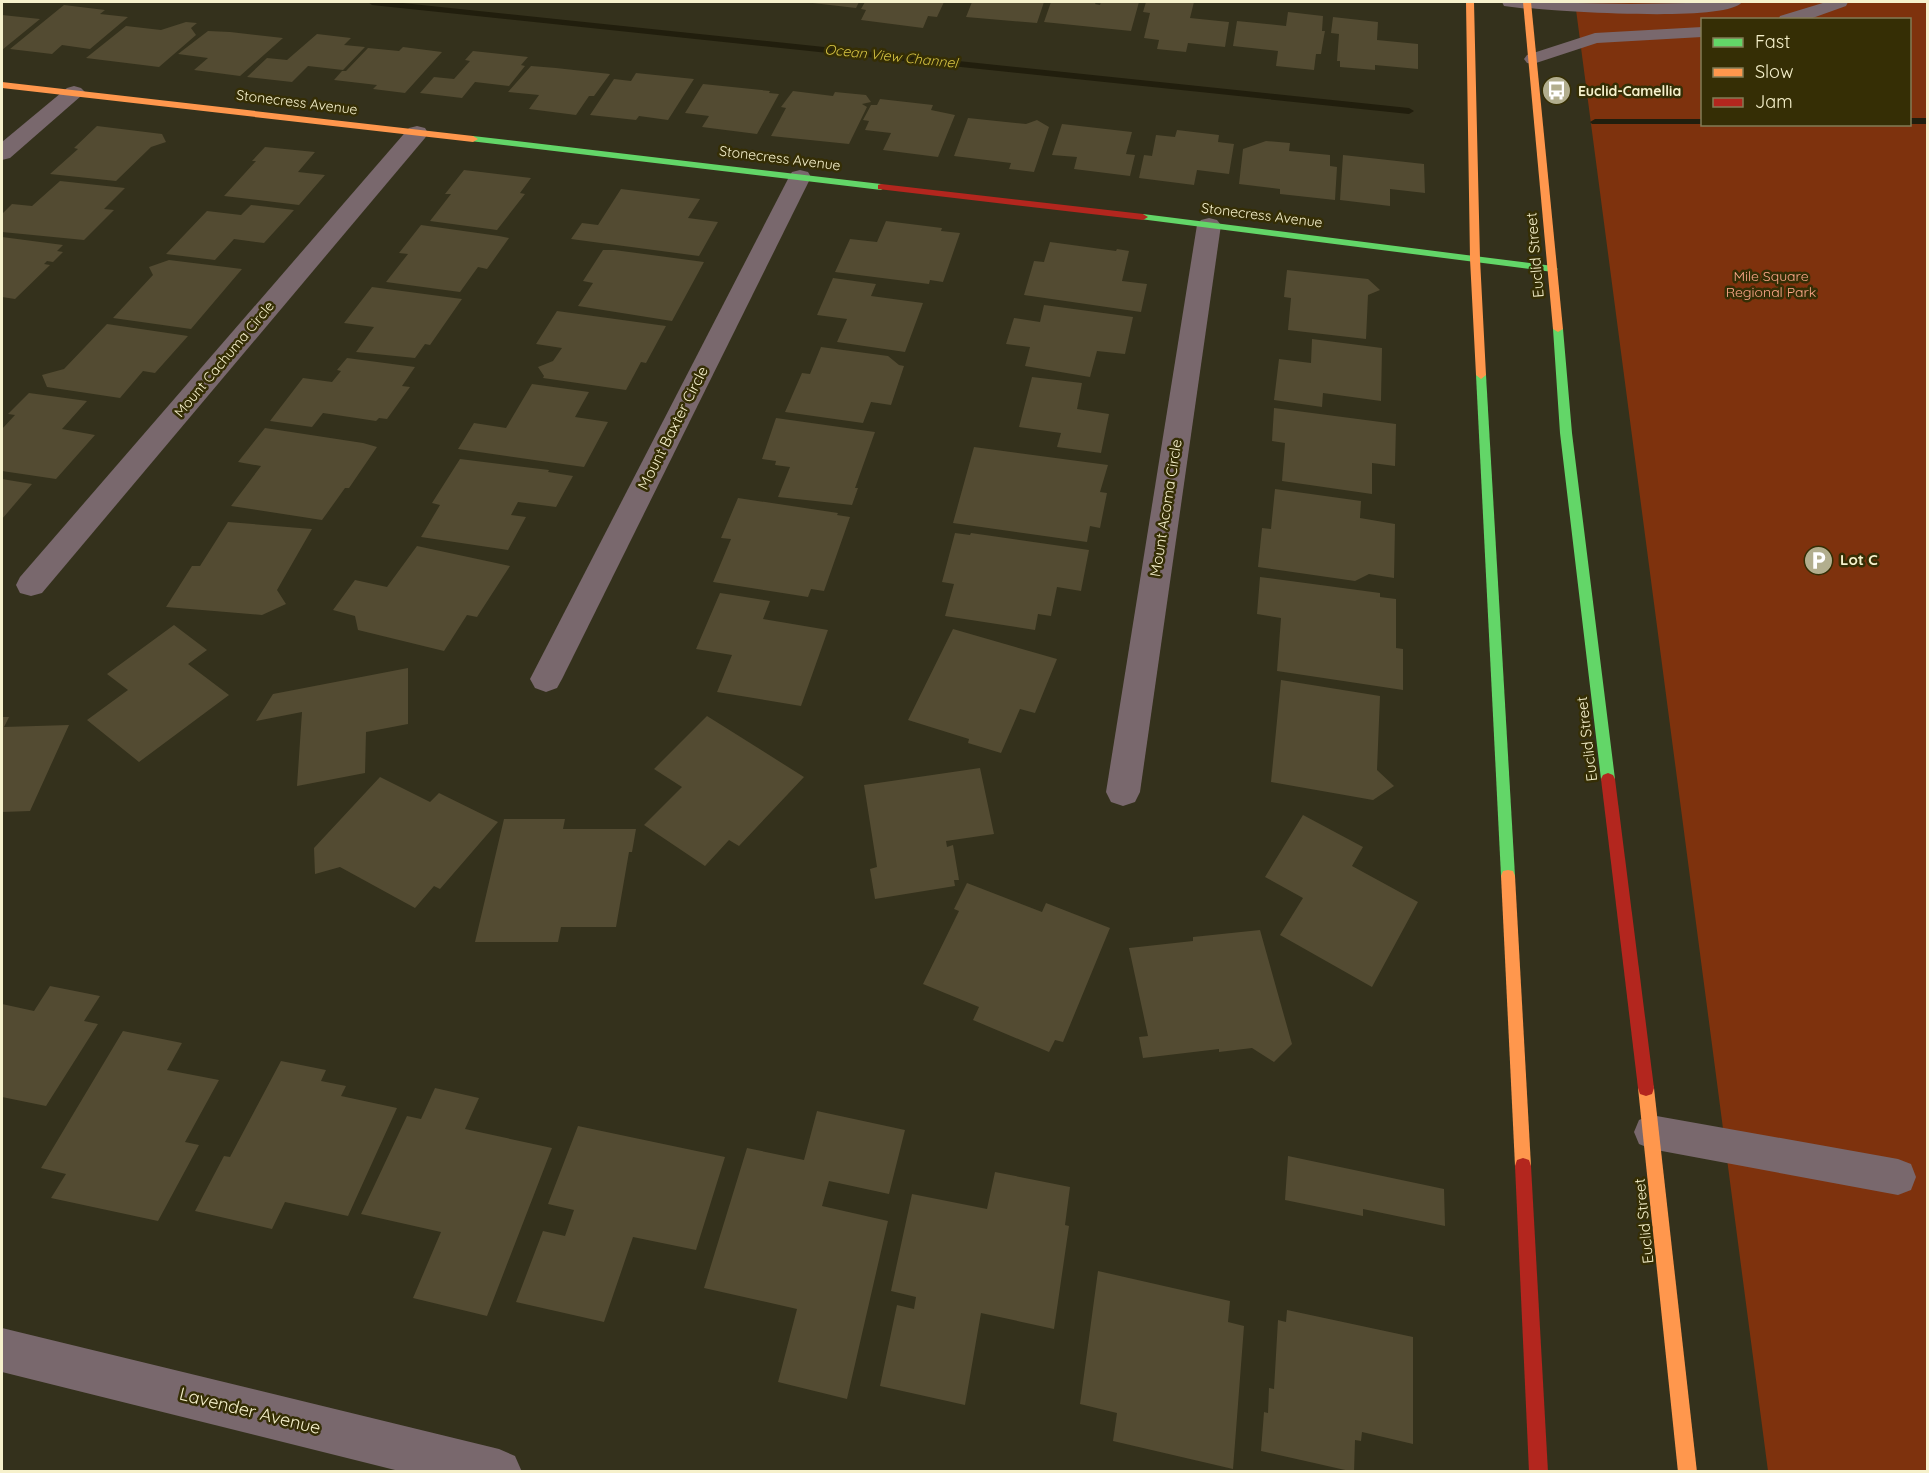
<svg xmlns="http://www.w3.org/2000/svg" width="1929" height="1473" viewBox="0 0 1929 1473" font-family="Quicksand,sans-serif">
  <rect width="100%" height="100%" fill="#34311c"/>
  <path fill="#7e320d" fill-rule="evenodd" d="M1575,2h352v1469h-159zM1702,20h208v104h-208z"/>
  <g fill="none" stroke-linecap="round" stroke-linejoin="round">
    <g fill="#211e0d" fill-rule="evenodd">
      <polygon points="368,2 393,2 1409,108 1414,111 1409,114 372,5"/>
      <rect x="1910" y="118" width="18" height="6"/>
      <polygon points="1595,119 1702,119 1704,124 1592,124 1590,122"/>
    </g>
  </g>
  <g fill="#534b32">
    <polygon points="804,2 859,2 856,8"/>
    <polygon points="865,2 944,2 937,17 928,16 923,28 861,20 866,10 861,9"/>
    <polygon points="972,2 1044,2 1037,23 966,17"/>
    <polygon points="1051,2 1096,2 1095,4 1100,5 1101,2 1139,2 1131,31 1044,22"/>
    <polygon points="1146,2 1194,2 1190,18 1229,22 1225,47 1188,43 1186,52 1157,49 1159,40 1144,38 1150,13 1143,12"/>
    <polygon points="64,5 105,10 100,14 128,17 90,49 62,45 52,54 10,49"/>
    <polygon points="1288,12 1323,16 1322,31 1325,31 1324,36 1321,54 1316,54 1314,70 1276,66 1278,51 1233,46 1237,21 1286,26"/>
    <polygon points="2,15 40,19 2,50"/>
    <polygon points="1333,17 1378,22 1377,40 1418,44 1418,69 1375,65 1375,70 1340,67 1340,61 1337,61 1339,34 1331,33"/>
    <polygon points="186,22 197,23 191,28 196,35 159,67 86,58 126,26 161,30"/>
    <polygon points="208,31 230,32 283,38 240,76 194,70 208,58 178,54"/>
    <polygon points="317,34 351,38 344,45 365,47 343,70 308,66 292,82 247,77 267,58 287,60"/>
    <polygon points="403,47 442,52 405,93 373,89 377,85 334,80 342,71 346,71 368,48 399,51"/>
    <polygon points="473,51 528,57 521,65 525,66 509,86 475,82 462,98 420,93 434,77 454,79 470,61 465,60"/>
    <polygon points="531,66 556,68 610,74 594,96 589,96 576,115 529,109 539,95 508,92"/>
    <polygon points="636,73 694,79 668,120 639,116 636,120 590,115 614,79 631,81"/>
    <polygon points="703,84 770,91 769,93 779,94 757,134 702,127 709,116 685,113"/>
    <polygon points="793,91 833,96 835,92 866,95 871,102 862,104 867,107 849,144 771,136 786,108 781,107"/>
    <polygon points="880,99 933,105 931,110 955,115 938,157 883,150 891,133 865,130 869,121 863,120 871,105 877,105"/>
    <polygon points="968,118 1026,124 1037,120 1049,127 1034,172 1009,169 1011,163 954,156"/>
    <polygon points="1062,124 1132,132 1126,154 1135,155 1130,176 1074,169 1077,157 1052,155"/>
    <polygon points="97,126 162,134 166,142 151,147 116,181 50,174 78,149 74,148"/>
    <polygon points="1177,130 1219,135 1218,142 1234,144 1229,174 1197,170 1194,185 1139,178 1144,155 1152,156 1156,135 1175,137"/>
    <polygon points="1266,141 1290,143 1289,151 1330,155 1330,166 1337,167 1335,200 1280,194 1280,189 1239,184 1243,149"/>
    <polygon points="265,147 315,152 298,172 325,175 299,205 224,196 256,161 252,161"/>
    <polygon points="1343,155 1424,164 1425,193 1390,189 1390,206 1340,200"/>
    <polygon points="464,170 531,178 520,193 525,194 497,230 430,221 451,194 445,194"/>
    <polygon points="60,181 125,188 104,209 114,210 84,240 2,232 2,214 12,204 32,206"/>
    <polygon points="621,189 700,199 688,218 718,222 699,256 571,239 582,223 598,225"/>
    <polygon points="251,205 294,210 264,243 234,239 215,260 166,254 207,211 241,215"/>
    <polygon points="886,221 942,228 941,231 960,233 943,282 930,280 929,284 835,272 850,239 877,242"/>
    <polygon points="421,225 499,236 509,238 487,269 478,267 460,292 386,282 408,254 399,253"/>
    <polygon points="2,237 63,245 57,251 63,252 53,262 47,261 44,264 50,265 15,299 2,297"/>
    <polygon points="1050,242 1116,251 1117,249 1129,251 1122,281 1147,284 1141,312 1024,295 1034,261 1044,262"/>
    <polygon points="603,250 614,250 704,262 672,321 578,306 593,283 583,281"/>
    <polygon points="169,260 242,269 191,329 113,318 153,275 149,267"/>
    <polygon points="1287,270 1368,279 1380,290 1368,295 1366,339 1288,330 1291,298 1284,297"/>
    <polygon points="833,278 876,284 871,296 923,303 905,352 837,342 847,319 817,315"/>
    <polygon points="372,287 462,299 430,345 425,344 415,358 356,352 374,327 344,323"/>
    <polygon points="1044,305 1133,317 1125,354 1097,351 1090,377 1025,366 1030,347 1006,344 1014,318 1040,322"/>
    <polygon points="557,311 666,326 646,363 641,362 626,390 543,378 544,376 538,367 553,361 562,348 536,344"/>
    <polygon points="107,324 188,336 155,373 143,371 120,398 47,387 42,375 64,369"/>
    <polygon points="1312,339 1382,348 1381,401 1323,393 1322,407 1274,400 1279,359 1311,363"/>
    <polygon points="821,347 888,356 899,365 904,366 891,405 871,402 863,423 785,412 802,373 810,374"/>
    <polygon points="347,358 415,367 402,386 410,387 387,419 379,418 376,421 323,413 312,427 270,421 303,378 332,382 341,371 337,370"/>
    <polygon points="1032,377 1082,383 1077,409 1109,414 1101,453 1057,447 1061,433 1019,427"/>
    <polygon points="532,384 589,392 575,417 608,422 584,467 458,449 474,423 506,428"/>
    <polygon points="29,393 87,401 62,429 95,435 56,479 2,471 2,429 15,415 8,414"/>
    <polygon points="1274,408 1396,424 1395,466 1372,463 1372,494 1282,481 1285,443 1272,441"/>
    <polygon points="776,418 875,432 855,488 858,488 852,505 778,497 790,467 775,465 776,461 762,459"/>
    <polygon points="265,428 363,443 377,447 349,488 345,488 322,520 231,506 261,466 238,462"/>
    <polygon points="974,447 1108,465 1100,492 1107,493 1100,528 1090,526 1087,542 953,523"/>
    <polygon points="460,459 549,470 548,472 573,476 556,507 518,502 511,515 526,517 508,550 421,537 440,505 432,503"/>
    <polygon points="2,479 32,484 2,519"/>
    <polygon points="1275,489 1361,501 1360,518 1395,524 1394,578 1369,574 1355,581 1258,567 1262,528 1271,529"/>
    <polygon points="738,498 838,513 837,515 850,517 824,591 811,589 808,597 713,582 731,539 721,538"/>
    <polygon points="228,522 312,529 277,590 286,604 262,615 166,607 192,566 200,566"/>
    <polygon points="955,533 970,535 971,533 1089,550 1081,591 1057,587 1051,616 1038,614 1035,630 945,616 954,584 942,582"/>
    <polygon points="417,546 510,566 477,617 467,615 444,651 358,630 355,616 333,610 355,580 387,587"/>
    <polygon points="1260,577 1380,593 1380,597 1396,599 1396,648 1403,649 1403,690 1277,671 1281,618 1257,614"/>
    <polygon points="720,593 770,601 763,619 828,630 801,706 717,692 732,655 696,649"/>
    <polygon points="174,625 207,650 188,664 229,695 139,762 87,720 128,690 107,674"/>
    <polygon points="953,629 1057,659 1035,713 1020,709 1001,753 968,743 969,739 908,720"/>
    <polygon points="408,668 408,724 366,732 365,773 297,786 302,712 256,721 273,694"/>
    <polygon points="1281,680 1380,696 1377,770 1394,786 1373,800 1271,782"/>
    <polygon points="707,716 804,777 739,846 729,840 705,866 644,825 682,787 654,769"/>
    <polygon points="2,717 9,717 4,727 69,725 30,811 2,812"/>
    <polygon points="980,768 994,834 946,841 947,847 953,845 959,880 954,880 955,886 875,899 870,869 877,867 864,785"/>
    <polygon points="380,777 430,802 439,793 498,822 440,889 434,886 415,908 340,867 315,874 314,848"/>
    <polygon points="1303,815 1363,847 1352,866 1418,902 1372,987 1280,935 1303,898 1265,877"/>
    <polygon points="504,819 565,819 563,829 636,829 632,852 629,852 616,927 561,927 558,942 475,942"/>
    <polygon points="967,883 1042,912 1046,903 1110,928 1063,1042 1055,1040 1049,1052 973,1020 979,1007 923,984 959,911 954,909"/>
    <polygon points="1260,930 1292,1044 1274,1062 1252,1048 1219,1052 1219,1049 1143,1058 1139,1037 1148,1036 1129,948 1193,941 1193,937"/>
    <polygon points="50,986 100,996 84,1021 98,1024 46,1106 2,1097 2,1004 34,1011"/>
    <polygon points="123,1031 182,1043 167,1070 219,1080 185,1142 199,1145 158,1221 51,1198 66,1174 41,1168"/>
    <polygon points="281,1061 326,1070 321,1081 346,1086 341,1096 397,1108 348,1216 285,1202 272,1229 195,1211 224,1156 230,1157"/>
    <polygon points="435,1088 479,1098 465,1129 552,1148 487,1316 413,1298 441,1232 361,1214 407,1116 421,1119"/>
    <polygon points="817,1111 905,1130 889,1194 829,1181 822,1206 888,1221 847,1399 778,1382 797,1309 704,1288 747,1148 804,1160"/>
    <polygon points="578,1126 725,1157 696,1250 633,1237 604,1322 516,1302 543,1231 565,1236 574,1210 548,1204"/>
    <polygon points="1288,1156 1444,1189 1445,1226 1363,1209 1363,1216 1285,1200"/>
    <polygon points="995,1172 1070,1187 1065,1225 1069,1226 1054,1329 981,1313 965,1405 880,1386 897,1305 914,1309 916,1297 891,1291 912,1194 987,1209"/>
    <polygon points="1098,1271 1230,1301 1228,1322 1244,1326 1233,1469 1113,1441 1117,1413 1080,1404"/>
    <polygon points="1287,1310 1413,1337 1413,1444 1362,1432 1361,1441 1355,1440 1354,1472 1261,1451 1264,1412 1268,1413 1269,1388 1274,1389 1278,1320 1286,1322"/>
  </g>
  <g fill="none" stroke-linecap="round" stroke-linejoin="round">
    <g fill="#79686d" fill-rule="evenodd">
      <path d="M1521,2l110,2 111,-2c-15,21 -183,9 -214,6l-6,-1z"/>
      <polygon points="1826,2 1848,2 1846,6 1807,20 1778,20 1780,16"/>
      <polygon points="1702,27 1702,37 1597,43 1533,64 1527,63 1524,59 1527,55 1595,33"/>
      <polygon points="1651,1115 1898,1159 1911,1164 1916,1177 1911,1190 1898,1195 1651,1149 1639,1144 1634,1132 1639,1120"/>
    </g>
    <g fill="#79686d" fill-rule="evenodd">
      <polygon points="1502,2 1537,2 1538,3 1535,7 1528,9 1504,6"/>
      <polygon points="74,86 81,88 85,92 81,96 10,158 2,160 2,142 67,88"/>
      <polygon points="417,126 425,128 428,133 425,138 42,593 31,596 20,593 16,585 20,577 409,128"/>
      <polygon points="800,170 808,172 811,177 562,679 557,688 546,692 535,688 530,679 789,177 792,172"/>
      <polygon points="1209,218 1217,220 1221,225 1140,792 1135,802 1123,806 1111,802 1106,792 1197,225 1201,220"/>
      <polygon points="2,1328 499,1449 515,1456 522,1472 403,1472 2,1372"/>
    </g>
    <g fill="#63d668" fill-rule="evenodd">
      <polygon points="473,136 881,184 886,187 881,190 470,141 468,139"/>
      <polygon points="1143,214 1553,266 1558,269 1553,272 1140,219 1138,217"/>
      <polygon points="1558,326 1563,329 1572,433 1615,779 1613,783 1608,785 1603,783 1601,779 1560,433 1553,329"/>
      <polygon points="1481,371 1486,375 1515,876 1513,881 1508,882 1503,881 1501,876 1476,375"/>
    </g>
    <g fill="#ff974d" fill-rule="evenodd">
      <polygon points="1466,2 1474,2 1480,259 1486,375 1481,379 1476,375 1470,259"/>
      <polygon points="1523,2 1531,2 1563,329 1558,332 1553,329"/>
      <polygon points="2,82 473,136 478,139 473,142 2,88"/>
      <polygon points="1508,870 1513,871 1515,876 1531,1166 1529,1172 1523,1174 1517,1172 1515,1166 1501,876 1503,871"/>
      <polygon points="1646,1080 1652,1082 1654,1088 1697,1472 1678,1472 1638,1088 1640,1082"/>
    </g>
    <g fill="#b3261e" fill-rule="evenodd">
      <polygon points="881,184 1143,214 1148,217 1143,220 878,189 878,185"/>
      <polygon points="1608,773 1613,775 1615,779 1654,1088 1652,1094 1646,1096 1640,1094 1638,1088 1601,779 1603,775"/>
      <polygon points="1523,1158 1529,1160 1531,1166 1548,1472 1529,1472 1515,1166 1517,1160"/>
    </g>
  </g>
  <defs>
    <symbol id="bus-disc" viewBox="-11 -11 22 22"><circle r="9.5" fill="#b2ae8e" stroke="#352e05"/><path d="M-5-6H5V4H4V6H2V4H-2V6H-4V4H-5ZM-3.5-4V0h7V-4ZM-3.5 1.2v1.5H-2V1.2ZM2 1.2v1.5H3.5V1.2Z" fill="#fff"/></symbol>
    <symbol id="parking-disc" viewBox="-11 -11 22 22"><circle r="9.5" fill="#b2ae8e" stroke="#352e05"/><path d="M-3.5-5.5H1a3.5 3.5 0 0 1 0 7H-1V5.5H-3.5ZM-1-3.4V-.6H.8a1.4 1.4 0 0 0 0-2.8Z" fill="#fff"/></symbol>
  </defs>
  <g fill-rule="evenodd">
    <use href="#bus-disc" x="1540" y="74" width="33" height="33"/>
    <use href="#parking-disc" x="1802" y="544" width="33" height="33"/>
  </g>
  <g text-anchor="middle" stroke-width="5" stroke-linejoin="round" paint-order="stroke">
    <g font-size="14" font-style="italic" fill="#d6c343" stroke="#352e05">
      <text transform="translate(891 56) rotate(6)" y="5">Ocean View Channel</text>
    </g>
    <g font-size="14" font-weight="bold" fill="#f6f1cc" stroke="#352e05" text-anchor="start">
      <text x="1578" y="96">Euclid-Camellia</text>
    </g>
    <g font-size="14" fill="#f6f1cc" stroke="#352e05">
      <text transform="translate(297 102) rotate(7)" y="5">Stonecress Avenue</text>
      <text transform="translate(780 158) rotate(7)" y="5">Stonecress Avenue</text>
      <text transform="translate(1262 215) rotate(7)" y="5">Stonecress Avenue</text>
      <text transform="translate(224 359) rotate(-50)" y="5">Mount Cachuma Circle</text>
    </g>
    <g font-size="14" fill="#fea98b" stroke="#352e05">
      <text x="1771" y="281">Mile Square<tspan x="1771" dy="16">Regional Park</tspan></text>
    </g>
    <g font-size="15" fill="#f6f1cc" stroke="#352e05">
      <text transform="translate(1535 255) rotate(-95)" y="5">Euclid Street</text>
      <text transform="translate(673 428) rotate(-63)" y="5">Mount Baxter Circle</text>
      <text transform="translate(1166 508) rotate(-81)" y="5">Mount Acoma Circle</text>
      <text transform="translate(1587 739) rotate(-97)" y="5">Euclid Street</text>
      <text transform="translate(1644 1221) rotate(-96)" y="5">Euclid Street</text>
    </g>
    <g font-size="15" font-weight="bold" fill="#f6f1cc" stroke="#352e05" text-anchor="start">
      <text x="1840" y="565">Lot C</text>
    </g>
    <g font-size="18" fill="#f6f1cc" stroke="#352e05">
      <text transform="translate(250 1411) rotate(14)" y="6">Lavender Avenue</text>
    </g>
  </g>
  <rect width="1929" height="1473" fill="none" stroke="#f6f1cc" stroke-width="6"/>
  <rect x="1701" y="18" width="210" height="108" fill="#352e05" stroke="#827c55" stroke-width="1.5"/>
  <rect x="1713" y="38" width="30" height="9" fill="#63d668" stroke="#827c55" stroke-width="1.5"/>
  <text x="1755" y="48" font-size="18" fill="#f6f1cc">Fast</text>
  <rect x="1713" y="68" width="30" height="9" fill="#ff974d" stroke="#827c55" stroke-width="1.5"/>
  <text x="1755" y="78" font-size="18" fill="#f6f1cc">Slow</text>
  <rect x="1713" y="98" width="30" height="9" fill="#b3261e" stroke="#827c55" stroke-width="1.5"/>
  <text x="1755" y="108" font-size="18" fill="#f6f1cc">Jam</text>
</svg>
